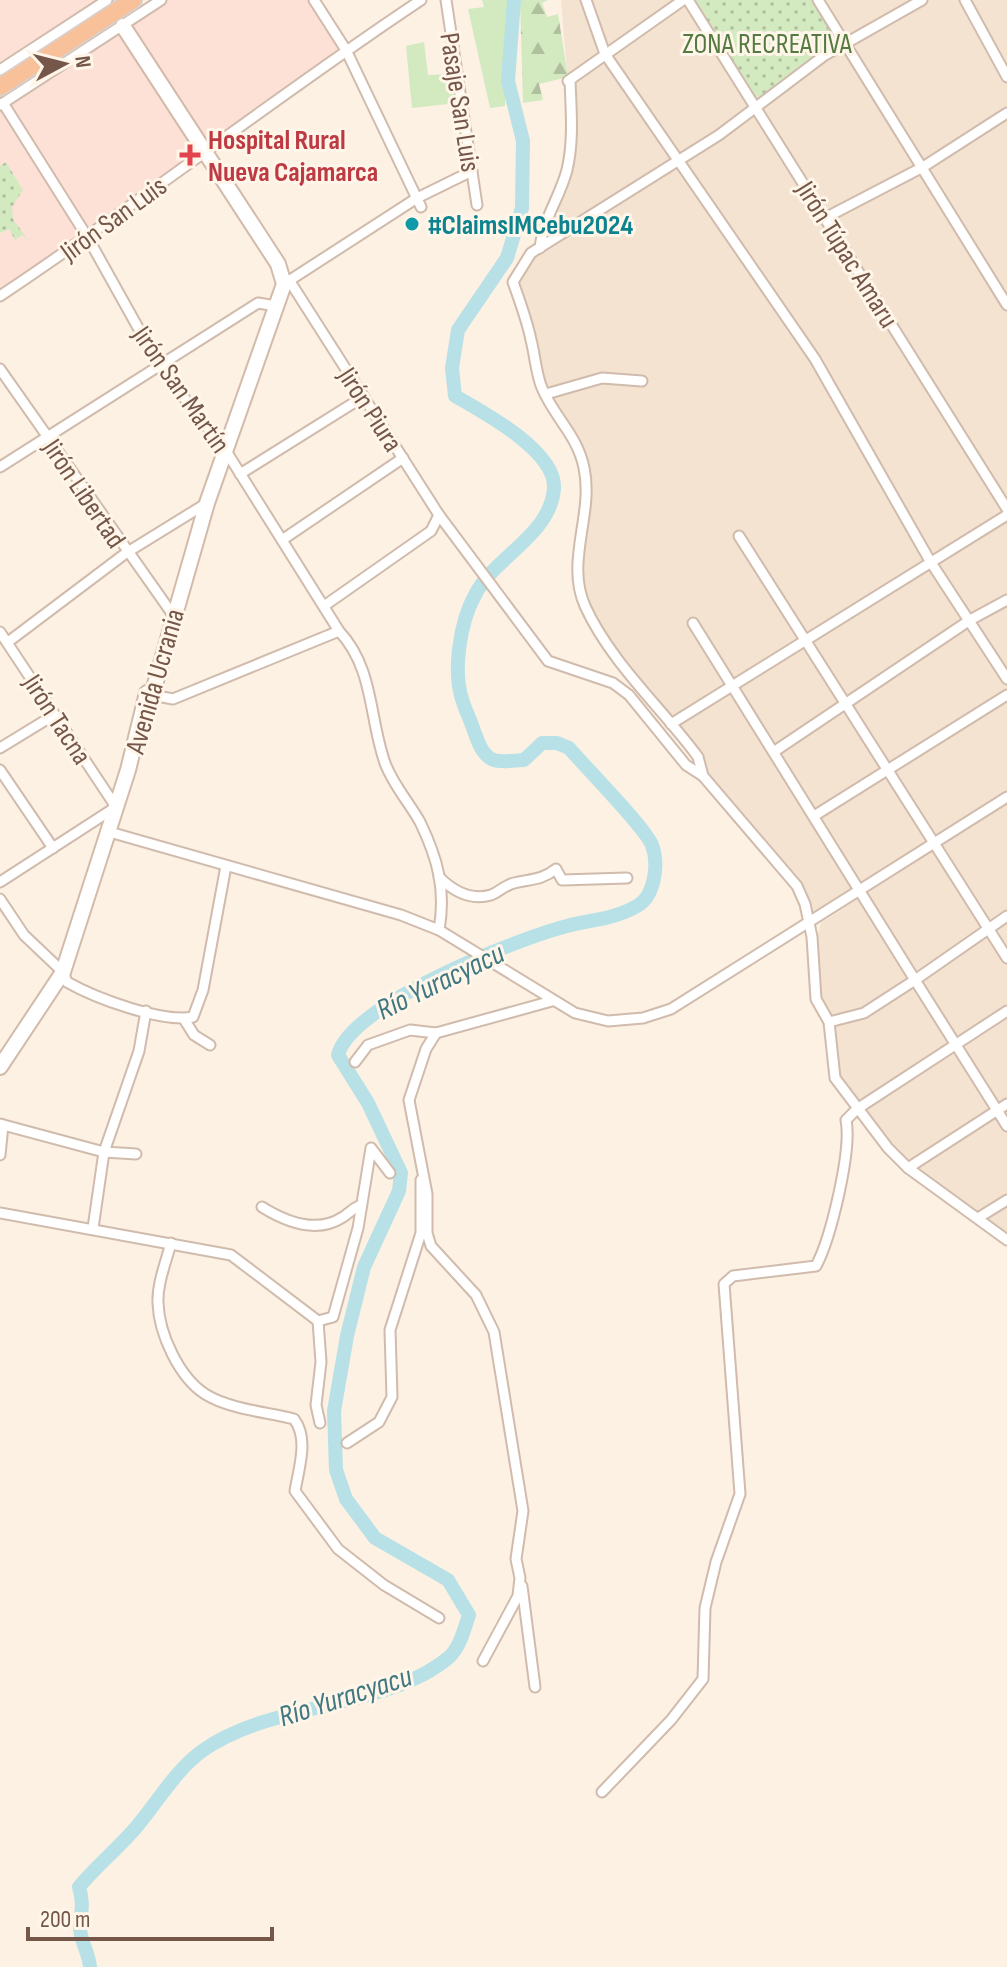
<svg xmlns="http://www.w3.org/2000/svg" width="1007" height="1967" viewBox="0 0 1007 1967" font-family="'Sofia Sans Condensed',sans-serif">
  <defs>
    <pattern id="forest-firs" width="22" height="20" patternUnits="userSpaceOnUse" patternTransform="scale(2)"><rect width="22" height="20" fill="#d3eac1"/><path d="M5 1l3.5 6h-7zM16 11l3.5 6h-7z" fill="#b0c09f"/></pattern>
    <pattern id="park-dots" width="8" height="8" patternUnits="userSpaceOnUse" patternTransform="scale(2)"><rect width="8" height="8" fill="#d3eac1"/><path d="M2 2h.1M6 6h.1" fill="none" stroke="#b0c09f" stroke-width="1.8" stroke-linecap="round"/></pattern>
  </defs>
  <rect width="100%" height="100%" fill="#fcf1e3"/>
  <g fill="#f4e3d1">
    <polygon points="561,0 1007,0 1007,796 810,919 797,886 716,793 698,757 649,698 584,605 578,577 587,493 577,443 541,383 513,282 569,182 568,81"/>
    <polygon points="1007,802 1007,1240 908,1168 837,1076 817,985 817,937 821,923"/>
  </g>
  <g fill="#fde0d6">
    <polygon points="0,0 106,0 0,70"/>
    <polygon points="162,0 314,0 346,50 0,294 0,107"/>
  </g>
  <g fill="#d3eac1">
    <polygon points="482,0 508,0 505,106 490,108 468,9 484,7"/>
    <polygon points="424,42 428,75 452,74 457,103 412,108 406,46"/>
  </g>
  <polygon fill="url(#forest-firs)" points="520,0 548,0 542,3 547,17 558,14 568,77 539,84 543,100 523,103"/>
  <g fill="url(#park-dots)">
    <polygon points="688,0 818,0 843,39 756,109"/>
    <polygon points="6,162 23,190 12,207 13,219 28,240 22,235 15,240 9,229 0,233 0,166"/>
  </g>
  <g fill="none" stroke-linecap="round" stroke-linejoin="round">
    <path stroke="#b7e1e6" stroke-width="14" d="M90,1967c-1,-14 -10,-27 -10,-39 1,-17 4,-24 -1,-41 18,-22 41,-40 59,-62 21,-25 37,-54 64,-74 70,-50 183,-41 246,-93 12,-10 16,-28 21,-43l-21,-35 -73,-42 -29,-39 -10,-29 -2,-59 13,-75 17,-69 35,-76 2,-18 -33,-70 -30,-48c13,-51 179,-116 229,-129 23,-6 48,-7 70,-20 18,-10 22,-42 15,-61 -8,-19 -66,-77 -83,-97l-12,-5h-15l-18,17c-8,0 -22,3 -30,0 -12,-4 -16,-19 -20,-29 -3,-10 -8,-19 -11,-29 -11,-29 -3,-80 12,-107 19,-38 76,-60 79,-107 2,-37 -71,-76 -99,-92l-3,-28 6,-38 49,-72 15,-50 1,-67 -15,-60 6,-81"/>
    <defs>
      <g id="minor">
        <polyline points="314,0 346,50 421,207"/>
        <polyline points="446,0 477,205"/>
        <polyline points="586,0 605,54 815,359 930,561 1007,679"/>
        <polyline points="688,0 1007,509"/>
        <polyline points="818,0 1007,305"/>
        <path d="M922,0l-97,55 -106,80 -188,118 -18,29c7,20 14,38 18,58 4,15 5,34 11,48 12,29 36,48 42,80 10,46 -19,93 1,138 26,57 77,102 113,151l5,19 94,110 8,18 7,33 4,62 13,23 6,56 53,70 20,20 99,72"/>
        <polyline points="965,0 1007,77"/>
        <polyline points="0,70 107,0"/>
        <polyline points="568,81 683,0"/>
        <path d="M3,103l85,135 72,129 66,84 113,180c35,37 30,87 46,132 8,22 24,39 35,59 18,37 26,68 19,108"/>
        <polyline points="0,105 161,0"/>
        <polyline points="825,218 923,167 1007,113"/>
        <path d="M540,248c3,-29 20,-51 27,-78 7,-30 4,-60 3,-90"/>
        <polyline points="289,280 439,515 548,661 613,683 629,695 686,765 703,776"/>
        <polyline points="287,282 417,198 472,171"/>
        <path d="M0,296c143,-95 278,-201 421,-296"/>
        <polyline points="0,369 173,615"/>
        <polyline points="546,394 602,378 642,381"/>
        <polyline points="0,467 258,303 276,306"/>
        <polyline points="240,474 363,397"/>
        <polyline points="739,536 1007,958"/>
        <polyline points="282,540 403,458"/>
        <polyline points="324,606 431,531 439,515"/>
        <polyline points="693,623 915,980 864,1013 829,1022"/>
        <polyline points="0,632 116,807 0,882"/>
        <polyline points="8,642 126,553 207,503"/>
        <polyline points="152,695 173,699 339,631"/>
        <polyline points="671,724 1007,515"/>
        <polyline points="0,748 54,715"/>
        <polyline points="775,751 970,620 1007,600"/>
        <polyline points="0,770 53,848"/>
        <polyline points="814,816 1007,695"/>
        <polyline points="106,831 401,915 439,930 575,1013 608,1021 643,1018 671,1009 1007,797"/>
        <path d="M439,877c14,14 31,24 52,18 8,-3 14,-10 23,-12 17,-4 28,-3 42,-14l6,11 65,-2"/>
        <path d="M0,899l24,36 39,37 4,10c28,16 95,41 126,35l10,-27 23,-124"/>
        <polyline points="1007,916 915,980 1007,1126"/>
        <polyline points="184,1019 194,1035 210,1045"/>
        <polyline points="436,1033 426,1049 409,1100 427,1194 427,1233 431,1246 476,1295 494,1332 523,1511 516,1559 520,1578 518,1596 483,1661"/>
        <polyline points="355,1062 368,1045 410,1030 436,1033 552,1001"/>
        <polyline points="0,1124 104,1152 136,1154"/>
        <polyline points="0,1155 3,1125"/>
        <polyline points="908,1168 1007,1104"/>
        <path d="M262,1207c24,15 55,27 81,10 6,-4 9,-8 16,-11"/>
        <polyline points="0,1213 231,1255 318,1321 333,1317 358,1228 371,1148 390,1173"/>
        <polyline points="978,1218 1007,1200"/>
        <polyline points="93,1228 104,1152 139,1051 146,1011"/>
        <path d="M171,1243c-5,19 -14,41 -13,60 1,31 21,74 47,91 24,15 61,18 89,25 15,20 5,48 1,72l43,58 46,36 55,33"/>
        <polyline points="318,1321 321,1362 316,1405 320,1423"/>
        <polyline points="347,1443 379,1422 392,1397 390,1330 421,1233 421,1180"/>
        <polyline points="522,1586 535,1687"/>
        <path d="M602,1792l69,-72 32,-41 2,-71 11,-46 24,-68 -16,-210 9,-8 83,-10c15,-28 36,-116 30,-146l11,-11 150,-98"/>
      </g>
      <polyline id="secondary" points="0,1067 63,972 128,770 147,693 152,695 207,503 284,284 278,264 123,26"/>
      <polyline id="trunk" points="0,87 133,0"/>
    </defs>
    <use href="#minor" stroke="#d0bbac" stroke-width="13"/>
    <use href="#secondary" stroke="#d3baa9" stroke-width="18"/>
    <use href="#trunk" stroke="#d8d0cc" stroke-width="20"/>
    <use href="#minor" stroke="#fff" stroke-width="9"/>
    <use href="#secondary" stroke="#fff" stroke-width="14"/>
    <use href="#trunk" stroke="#f9c19a" stroke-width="16"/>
  </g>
  <path fill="#e0444e" stroke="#fff5e9" stroke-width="3" d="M186 143h8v8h8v8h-8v8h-8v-8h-8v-8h8z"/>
  <circle fill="#0f9aa8" stroke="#fff5e9" stroke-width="3" cx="412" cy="224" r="8"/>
  <g text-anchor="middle" stroke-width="6" stroke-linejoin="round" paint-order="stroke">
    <g font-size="28" fill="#547a41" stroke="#fff5e9">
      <text x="767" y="53">ZONA RECREATIVA</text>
    </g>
    <g font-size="28" fill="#745749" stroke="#fff5e9">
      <text transform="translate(461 102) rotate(81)" y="10">Pasaje San Luis</text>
      <text transform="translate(113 218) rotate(-36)" y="10">Jirón San Luis</text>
      <text transform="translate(848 254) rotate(58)" y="10">Jirón Túpac Amaru</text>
      <text transform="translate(182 389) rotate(55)" y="10">Jirón San Martín</text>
      <text transform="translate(371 409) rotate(57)" y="10">Jirón Piura</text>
      <text transform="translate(85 493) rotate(56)" y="10">Jirón Libertad</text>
      <text transform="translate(154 681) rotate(-74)" y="10">Avenida Ucrania</text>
      <text transform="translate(58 719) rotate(57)" y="10">Jirón Tacna</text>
    </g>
    <g font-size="28" font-weight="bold" fill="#be3a42" stroke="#fff5e9" text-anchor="start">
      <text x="208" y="149">Hospital Rural<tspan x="208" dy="32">Nueva Cajamarca</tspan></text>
    </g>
    <g font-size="28" font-weight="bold" fill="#0d838f" stroke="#fff5e9" text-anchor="start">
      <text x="428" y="234">#ClaimsIMCebu2024</text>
    </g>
    <g font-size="30" font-style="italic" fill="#3f7881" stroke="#fff5e9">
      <text transform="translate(440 981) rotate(-26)" y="10">Río Yuracyacu</text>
      <text transform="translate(345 1696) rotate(-18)" y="10">Río Yuracyacu</text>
    </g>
  </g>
  <g transform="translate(64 64) rotate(83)" stroke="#fff5e9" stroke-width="6" paint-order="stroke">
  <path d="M0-6L14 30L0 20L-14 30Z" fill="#745749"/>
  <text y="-12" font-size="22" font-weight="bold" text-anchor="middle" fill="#745749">N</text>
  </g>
  <path d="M28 1927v12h244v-12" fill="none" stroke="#745749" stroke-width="4"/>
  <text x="40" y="1927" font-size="24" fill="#745749" stroke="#fff5e9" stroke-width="6" paint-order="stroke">200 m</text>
</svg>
